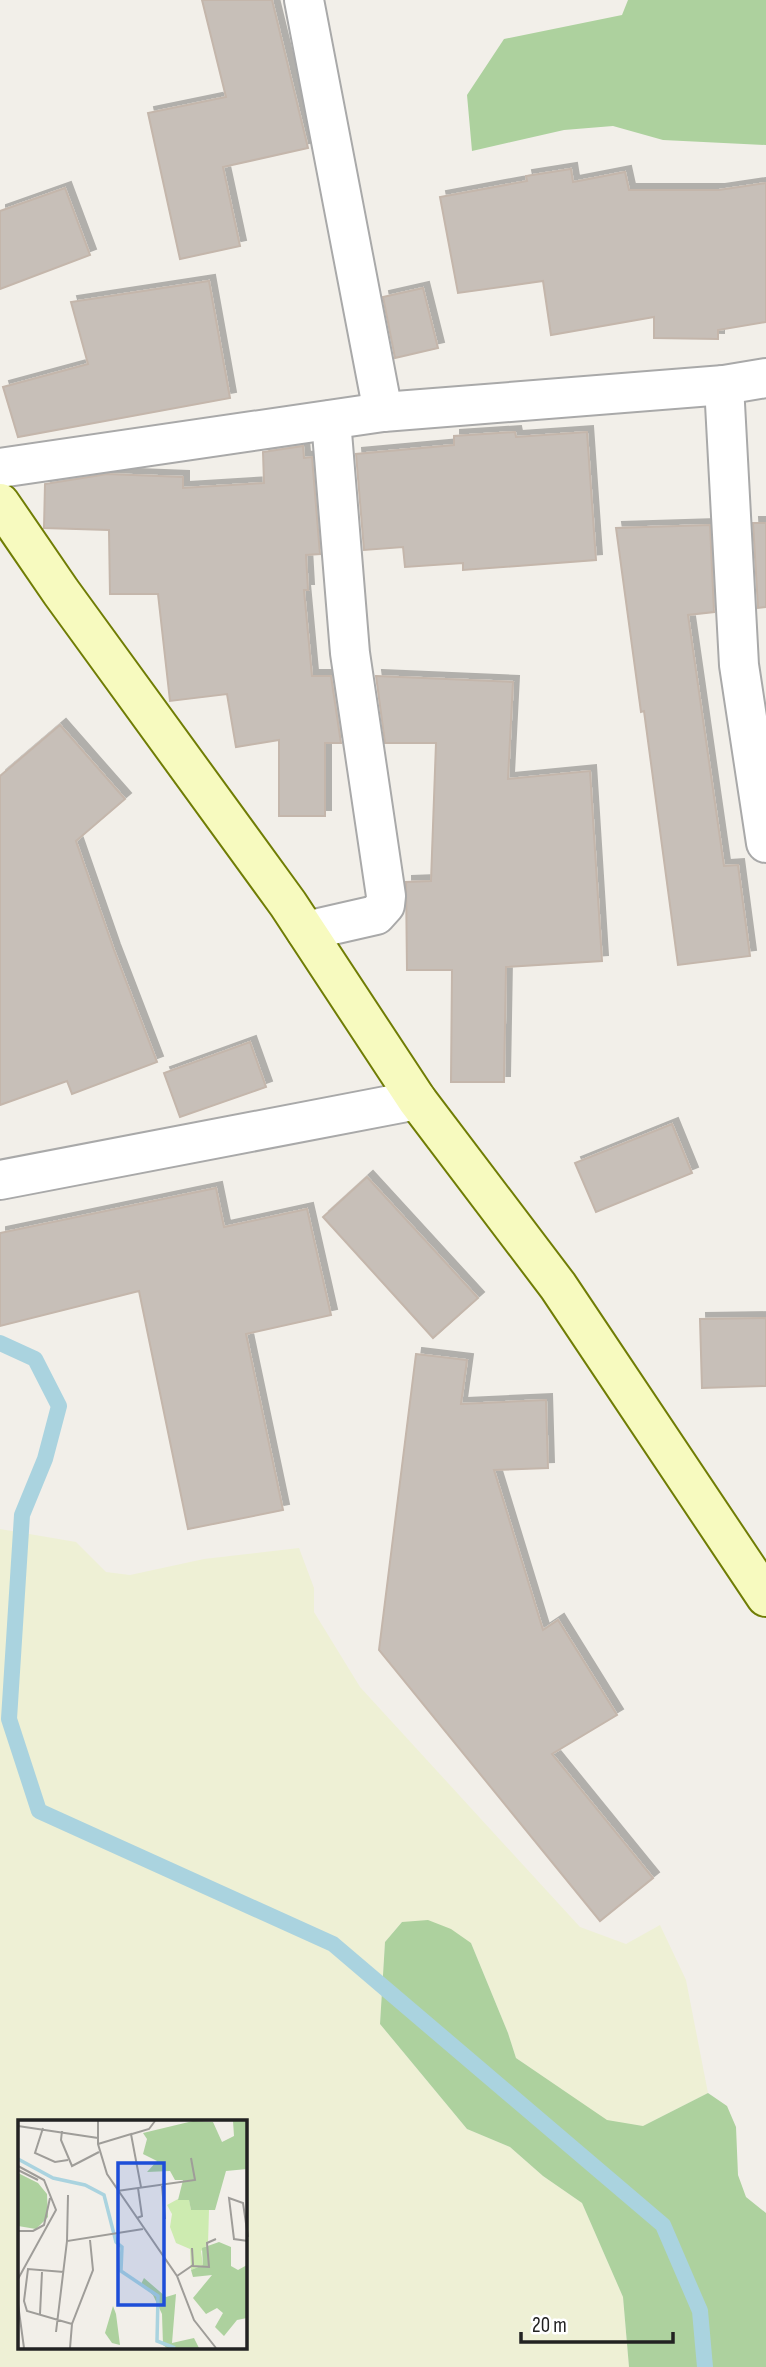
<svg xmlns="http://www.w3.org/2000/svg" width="766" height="2367" viewBox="0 0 766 2367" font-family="'Sofia Sans Condensed',sans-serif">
  <defs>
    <filter id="shadow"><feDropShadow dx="6" dy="-6" stdDeviation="0" flood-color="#0004"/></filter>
  </defs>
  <rect width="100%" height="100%" fill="#f2efe9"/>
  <path fill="#eef0d5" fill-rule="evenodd" d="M0,1529l76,13 30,30 24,3 74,-16 95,-11 15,40v24l46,75 220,240 46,17 34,-19 26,55 22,113 -65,33 -36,-5 -91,-63 -8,-25 -37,-90 -69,-21 -17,20 -5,82 87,105 43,18 33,29 39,27 41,94 6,70h-629zM19,2122h226v226h-226z"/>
  <g fill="#add19e">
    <polygon points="628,0 766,0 766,145 663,140 613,126 564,130 472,151 467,95 504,39 622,15"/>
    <polygon points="428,1920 451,1929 471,1943 508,2033 516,2058 607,2120 643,2126 708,2093 727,2106 736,2127 738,2175 746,2197 766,2213 766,2367 629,2367 623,2297 582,2203 543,2176 510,2147 467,2129 380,2024 385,1942 402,1922"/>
  </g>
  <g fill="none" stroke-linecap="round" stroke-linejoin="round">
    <polyline stroke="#aad3df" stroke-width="16" points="0,1343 35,1359 59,1406 45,1459 22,1515 9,1719 39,1811 333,1944 663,2225 700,2311 705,2367"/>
  </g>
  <g fill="#c7bfb8" stroke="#c4b6ab" stroke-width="2" filter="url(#shadow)">
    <polygon points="202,0 272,0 308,148 223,167 240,246 180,259 148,113 226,97"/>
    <polygon points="571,169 573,182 625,172 629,190 719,190 766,183 766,322 718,330 718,339 654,338 654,317 551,335 543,281 458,293 440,197 527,181 526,176"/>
    <polygon points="65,188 90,255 0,289 0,211"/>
    <polygon points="209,281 230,398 18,437 3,387 88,364 71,302"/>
    <polygon points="423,288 438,348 395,358 383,297"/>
    <polygon points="515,432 516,437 587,432 596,560 463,570 463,563 405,567 403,547 364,550 356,454 454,445 454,436"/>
    <polygon points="303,446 304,458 312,457 320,554 306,555 308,590 304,590 312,676 331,676 341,743 325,743 325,816 279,816 279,740 236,747 227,694 170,701 158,594 110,594 109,530 44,528 45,484 107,474 183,477 183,488 264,483 263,452"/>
    <polygon points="753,523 766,523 766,607 758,608"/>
    <polygon points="710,525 714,612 688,615 724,866 738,865 750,956 678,965 644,711 641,712 616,528"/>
    <polygon points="376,676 513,682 508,779 590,771 602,961 506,967 504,1082 451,1082 452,970 407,970 406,882 431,881 436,743 385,743"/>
    <polygon points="60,725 125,799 76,841 114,950 157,1062 72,1094 67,1081 0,1105 0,776"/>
    <polygon points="250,1042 266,1087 180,1117 164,1073"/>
    <polygon points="672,1124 692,1173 596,1212 575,1163"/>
    <polygon points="367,1177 478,1298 433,1338 323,1217"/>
    <polygon points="216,1188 224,1227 307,1209 331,1315 246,1334 283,1510 188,1529 139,1291 0,1326 0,1233"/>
    <polygon points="766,1318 766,1386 702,1388 700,1319"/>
    <polygon points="416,1354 467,1360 461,1404 546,1400 548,1468 494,1470 543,1630 558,1620 617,1715 552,1754 653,1878 600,1921 379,1650"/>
  </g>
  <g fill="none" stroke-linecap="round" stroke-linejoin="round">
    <defs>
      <g id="street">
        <polyline points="304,0 383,412"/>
        <polyline points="724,385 739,665 766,843"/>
        <polyline points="0,468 383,412 724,385 766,378"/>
        <polyline points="306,931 376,915 385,905 386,896 350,653 331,420"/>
        <polyline points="0,1180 417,1100"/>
      </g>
      <polyline id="secondary" points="0,503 61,592 288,904 417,1100 558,1286 766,1597"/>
    </defs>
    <use href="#street" stroke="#a9a9a9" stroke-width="42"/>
    <use href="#secondary" stroke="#707d05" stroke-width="42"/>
    <use href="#street" stroke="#fff" stroke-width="38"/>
    <use href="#secondary" stroke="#f7fabf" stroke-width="38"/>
  </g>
  <g transform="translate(18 2120)">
    <rect width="229" height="229" fill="#f2efe9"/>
    <path d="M160,79h11l2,11h18l-1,34 -7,7 2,14 -12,5 -1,-21 -14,-6 -6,-16 2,-13 -5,-9z" fill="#cdebb0"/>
    <path d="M175,1l20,1 9,20 12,-6 -1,-15h14v48l-21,2 -11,39h-24l-2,-10h-11l5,-20h-8l-5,-9 -23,1 10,-11 -14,-7 4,-15 -4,-6zM0,53l20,10 9,11 1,23 -12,12 -18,-3zM201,122l12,5v19l7,4 9,-5v53l-10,2 -13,16 -9,-9 8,-14 -6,-5 -11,6 -13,-16 19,-23 -19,2 -2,-7 12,-5 -1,-17zM126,158l22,19 10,-3 -4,49 22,-5 5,10h-32l-4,-3 -1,-31 -9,-19 -12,-11zM95,186l3,8 4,31 -8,-2 -7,-10z" fill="#add19e"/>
    <path fill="none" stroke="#aad3df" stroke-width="3.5" d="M0,39l35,19 32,7 19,10 12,47 6,5 -1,24 37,25 -1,45 18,7"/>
    <path fill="none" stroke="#9f9d99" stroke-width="2" d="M80,1v23l9,30 70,102 17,44 22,28M0,6l80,12M25,8l-8,25 20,9 13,-2M44,11l-1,9 11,26 27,-14M114,14l17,-5 6,-8M80,24l33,-10 10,53M0,46l26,14 12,30 -38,69M0,50l20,10M144,66l3,33M99,71l78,-11 -4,-22M119,98l5,-2 -4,-28M0,111h15l11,-6 6,-27M230,117l-5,-34 -14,-5 5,41 14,2M49,121l1,-46M174,146l17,1 -2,-24 9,-4M46,152l-36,-3 -4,32 3,10 45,13M159,156l16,-11 -1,-17M0,184l6,44M22,194l2,-42M38,212l11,-91 76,-12M52,228l2,-24 21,-54 -3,-30"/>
    <path fill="#1d4ed8" fill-opacity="0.15" stroke="#1d4ed8" stroke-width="3.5" d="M100,43h46v142h-46z"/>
    <rect width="229" height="229" fill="none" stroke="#222" stroke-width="3.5"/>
  </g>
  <path d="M521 2332v10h152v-10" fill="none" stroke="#222222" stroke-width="3.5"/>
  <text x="532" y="2332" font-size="21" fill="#222222" stroke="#ffffff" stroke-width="5" paint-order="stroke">20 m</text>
</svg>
